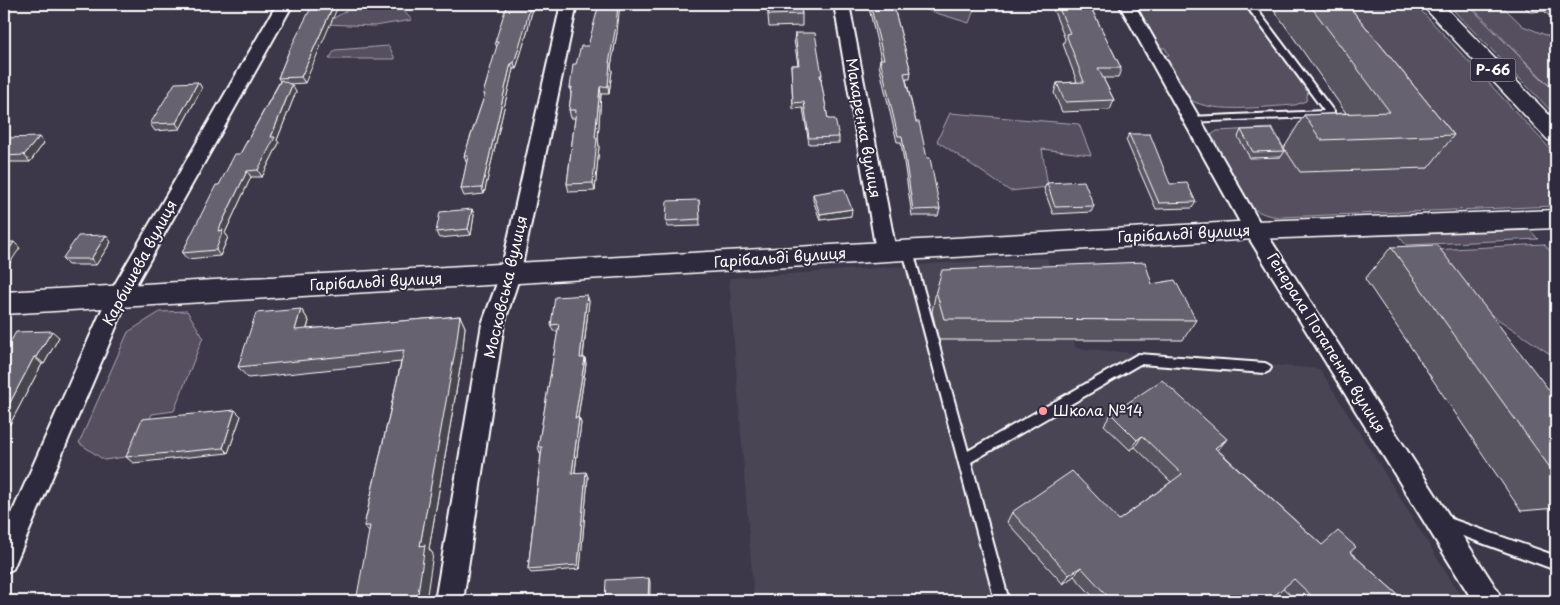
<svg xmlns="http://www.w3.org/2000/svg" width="1560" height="605" viewBox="0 0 1560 605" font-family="'Playpen Sans',sans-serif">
  <rect width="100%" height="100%" fill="#3c3749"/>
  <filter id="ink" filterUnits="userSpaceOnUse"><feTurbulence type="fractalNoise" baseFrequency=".02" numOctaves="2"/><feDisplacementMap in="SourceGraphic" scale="10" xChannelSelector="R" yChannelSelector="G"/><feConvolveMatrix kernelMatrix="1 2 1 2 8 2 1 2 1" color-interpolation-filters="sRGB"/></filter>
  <g filter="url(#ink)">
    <polygon fill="#494455" points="1020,258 1047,258 1076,348 1320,369 1464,601 754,601 729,278"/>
    <g fill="#555060" stroke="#aaa8b0">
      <polygon points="397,4 412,20 374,26 324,24 356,5"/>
      <polygon points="907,4 976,4 969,23"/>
      <path d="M1133,4h110l65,88 -2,9 -11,4c-26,1 -91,11 -109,-9 -10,-11 -16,-28 -24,-40l7,-1 -4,-7h-7z"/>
      <path d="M1305,4h110l141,151v51l-275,11c-15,-1 -25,-5 -36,-15l-34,-60v-7l6,-4 56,-3 11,20 144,20z"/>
      <polygon points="1460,4 1467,4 1556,93 1556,116 1454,11"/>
      <polygon points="1469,4 1500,4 1523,26 1556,39 1556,92"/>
      <polygon points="389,46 395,59 329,59 335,50"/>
      <polygon points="950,113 1079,124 1091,155 1042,149 1048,187 1010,191 937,141"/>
      <polygon points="1529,229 1538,239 1406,245 1398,235"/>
      <polygon points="1544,244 1556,258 1556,358 1397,252"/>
      <polygon points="187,311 203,337 174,411 152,414 132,456 104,460 79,443 128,332 160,312"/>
    </g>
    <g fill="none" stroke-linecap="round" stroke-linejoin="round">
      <defs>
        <g id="service">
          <polygon points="1245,4 1253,4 1334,112 1334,116 1188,122 1186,120 1191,117 1324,111"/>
          <polygon points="908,247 913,251 968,451 1138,354 1265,363 1269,365 1271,368 1269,371 1265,373 1140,364 971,462 1009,601 995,601 903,251"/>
          <polygon points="1443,516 1556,556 1556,570 1438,527 1436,522 1438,517"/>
        </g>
        <g id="minor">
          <polygon points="277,4 293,4 129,297 13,569 4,573 4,531 108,296"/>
          <polygon points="561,4 577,4 520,275 504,324 463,601 435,601 482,324 500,275"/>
          <polygon points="834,4 849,4 896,251 893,256 886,258 879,256 876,251"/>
          <polygon points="1119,4 1134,4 1261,225 1498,591 1502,601 1473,601 1247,235"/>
        </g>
        <polygon id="tertiary" points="1556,210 1556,228 1254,239 4,314 4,292 1254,221"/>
        <polygon id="primary" points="1421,4 1442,4 1556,122 1556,142 1548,140"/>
      </defs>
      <use href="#service" stroke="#fff" stroke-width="4"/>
      <use href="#minor" stroke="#fff" stroke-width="4"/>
      <use href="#tertiary" stroke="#fff" stroke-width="3"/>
      <use href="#primary" stroke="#fff" stroke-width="3"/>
      <use href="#service" fill="#2f2a3d" fill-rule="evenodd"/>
      <use href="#minor" fill="#2f2a3d" fill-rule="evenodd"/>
      <use href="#tertiary" fill="#2f2a3d" fill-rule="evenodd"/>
      <use href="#primary" fill="#2f2a3d" fill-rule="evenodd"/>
    </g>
    <g fill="#585460" stroke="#fff">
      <polygon points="767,4 800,4 802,14 802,26 769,27"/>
      <polygon points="868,4 893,4 911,72 910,79 906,79 916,122 940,209 938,216 912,216 901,142 897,142 879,65 880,59 881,59"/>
      <polygon points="1051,4 1089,4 1121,68 1118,78 1103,78 1114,100 1110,110 1062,112 1054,93 1057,83 1077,82 1063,44 1065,39"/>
      <polygon points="1270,4 1347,4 1454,135 1428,168 1300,172 1284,148 1304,115 1346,113"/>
      <polygon points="1522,4 1556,4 1556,22 1544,11 1530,12"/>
      <polygon points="533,6 527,33 516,69 513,69 484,194 464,196 461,189 467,162 466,162 464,156 484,97 483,94 497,48 495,42"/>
      <polygon points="617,33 611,66 612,71 609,94 601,94 598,139 599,146 595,191 569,192 567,184 575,118 571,118 569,110 571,95 570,88 576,64 588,46"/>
      <polygon points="795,33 822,75 821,81 828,119 839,137 839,143 809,144 803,108 793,109 791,65 798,65 794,40"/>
      <polygon points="289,51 305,83 289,84 296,92 277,140 279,143 262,177 251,177 225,233 228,237 220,256 187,259 182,253 219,185 240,154 280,81 278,78"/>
      <polygon points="198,82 202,88 180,129 155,131 150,124"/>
      <polygon points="1241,130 1285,151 1281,157 1250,158 1238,137"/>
      <polygon points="1129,134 1170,184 1196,202 1192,208 1156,209 1126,140"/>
      <polygon points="4,138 44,143 30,162 4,162"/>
      <polygon points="1047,183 1094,206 1091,212 1053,214 1044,189"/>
      <polygon points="813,194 851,216 820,220 813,200"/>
      <polygon points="699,200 700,226 667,227 666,221"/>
      <polygon points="472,209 474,215 471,235 439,238 436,232"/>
      <polygon points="111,242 96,265 68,265 62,259"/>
      <polygon points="1391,247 1556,399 1556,508 1521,511 1365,279"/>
      <polygon points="1152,284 1196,320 1183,340 939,340 932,312 936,291"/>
      <polygon points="587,295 589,301 583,358 585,358 586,364 578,418 579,418 581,423 575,472 588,477 580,569 531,573 528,569 541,453 540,453 538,447 558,331 553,331 551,325"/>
      <polygon points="301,309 309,321 307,329 460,316 465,327 462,357 429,549 433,554 369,532 364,526 401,362 248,378 238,367"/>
      <polygon points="59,337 44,364 42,364 10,424 6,425 4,430 4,353"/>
      <polygon points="235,410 241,416 228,453 133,463 126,457"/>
      <polygon points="1111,414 1227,439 1218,450 1322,545 1350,552 1405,601 1297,601 1283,588 1268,601 1097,601 1074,576 1063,584 1007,522 1012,512 1119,520 1171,482 1135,447 1130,450 1104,425"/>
    </g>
    <g fill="#47454e" stroke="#fff">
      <polygon points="334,4 339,4 305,83 301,77"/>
      <polygon points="531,4 533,4 533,6 527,33 516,69 514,63"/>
      <polygon points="618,4 620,4 617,33 611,66 612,71 609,94 608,86 609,63"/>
      <polygon points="511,63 513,69 484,194 482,188"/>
      <polygon points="198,82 202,88 180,129 176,123"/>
      <polygon points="292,85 296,92 277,140 279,143 262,177 258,170"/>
      <polygon points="600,87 601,94 598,139 599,146 595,191 593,183 595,138"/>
      <polygon points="39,137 44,143 30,162 24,155"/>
      <polygon points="247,171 251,177 225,233 228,237 220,256 216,250 218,231"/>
      <polygon points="472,209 474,215 471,235 468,229"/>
      <polygon points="852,209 851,216 820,220 820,214"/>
      <polygon points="106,235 111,242 96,265 91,259"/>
      <polygon points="14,242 20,248 5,270 4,269 4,257"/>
      <polygon points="587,295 589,301 582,364 580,358"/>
      <polygon points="301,309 309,321 303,342 295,330"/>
      <polygon points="460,316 465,327 462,357 429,549 433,554 426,601 417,601 420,546"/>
      <polygon points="52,331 59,337 44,364 36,357"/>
      <polygon points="34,357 42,364 10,424 4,419 4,414"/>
      <polygon points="585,358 586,364 577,423 575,418"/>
      <polygon points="235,410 241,416 228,453 223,448"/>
      <polygon points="579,418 581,423 574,478 572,473"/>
      <polygon points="4,423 6,425 4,430"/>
      <polygon points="1142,436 1135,447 1130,450 1137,440"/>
      <polygon points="1227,439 1218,449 1206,458 1215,448"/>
      <polygon points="586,472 588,477 580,569 578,565"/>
      <polygon points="1081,567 1074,576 1063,584 1069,575"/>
      <polygon points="649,578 650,582 650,601 648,601"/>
    </g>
    <g fill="#666270" stroke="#fff">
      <polygon points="313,4 334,4 301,77 278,78 289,51"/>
      <polygon points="507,4 531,4 525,27 514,63 511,63 482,188 461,189 468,156 464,156 485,94 483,94 498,42 495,42"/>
      <polygon points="599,4 618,4 616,26 609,63 610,63 608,86 600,87 595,138 597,138 593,183 567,184 576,110 569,110 572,87 570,88 573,64 576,64 581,46 588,46"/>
      <polygon points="768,4 800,4 802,14 769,15"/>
      <polygon points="870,4 893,4 911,72 904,73 916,122 919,122 927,158 930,158 940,209 913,210 902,136 898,136 880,59 884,59"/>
      <polygon points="1057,4 1089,4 1121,68 1098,68 1114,100 1065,102 1057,83 1084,82 1066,34 1070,33"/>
      <polygon points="1309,4 1347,4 1454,135 1321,140 1304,115 1390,112"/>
      <polygon points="795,33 815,33 822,75 820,75 828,119 835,119 839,137 809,138 804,102 793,103 791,65 799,65"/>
      <polygon points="281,80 292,85 271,137 275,137 258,170 247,171 218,231 223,230 216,250 182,253 216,185 219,185 235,154 240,154"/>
      <polygon points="198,82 176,123 150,124 175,83"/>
      <polygon points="1272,129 1285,151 1253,152 1241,130"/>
      <polygon points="1129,134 1150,134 1170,184 1187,183 1196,202 1159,203"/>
      <polygon points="39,137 24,155 4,156 4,138"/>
      <polygon points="1084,181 1094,206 1055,207 1047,183"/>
      <polygon points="844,189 852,209 820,214 813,194"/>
      <polygon points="699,200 700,219 666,221 667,201"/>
      <polygon points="472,209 468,229 436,232 440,212"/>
      <polygon points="106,235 91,259 62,259 78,236"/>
      <polygon points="4,242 14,242 4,257"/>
      <polygon points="1437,245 1556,399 1556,476 1391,247"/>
      <polygon points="1145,262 1152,284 1175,280 1196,320 944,319 936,291 942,270"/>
      <polygon points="587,295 580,358 585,358 575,418 579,418 572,473 586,472 578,565 528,569 542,447 538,447 559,324 551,325 555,297"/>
      <polygon points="301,309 295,330 460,316 456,346 420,546 425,545 417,601 356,601 370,526 364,526 404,350 238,367 256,313"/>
      <polygon points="52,331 36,357 34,357 4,414 4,353 16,332"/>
      <polygon points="1162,380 1227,439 1215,448 1322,545 1338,531 1356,547 1350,552 1405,601 1317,601 1294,579 1268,601 1112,601 1081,567 1069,575 1012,512 1072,471 1119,520 1182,474 1142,436 1137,440 1111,414"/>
      <polygon points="235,410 223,448 126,457 142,419"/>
      <polygon points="649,578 648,601 605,601 606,580"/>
    </g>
  </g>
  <circle fill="#ff9aa2" stroke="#2f2a3d" stroke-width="2" cx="1043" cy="411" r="5"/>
  <g text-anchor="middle" stroke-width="4" stroke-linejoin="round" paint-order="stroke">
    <rect fill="#2f2a3d" stroke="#c1bfc5" stroke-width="1" x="1470.5" y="58.5" width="45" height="23" rx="4"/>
    <g font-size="14" font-weight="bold" fill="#fff">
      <text x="1493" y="75">Р-66</text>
    </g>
    <g font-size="15" fill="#fff" stroke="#2f2a3d">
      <text transform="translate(863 128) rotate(80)" y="5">Макаренка вулиця</text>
      <text transform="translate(1184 234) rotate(-3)" y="5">Гарібальді вулиця</text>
      <text transform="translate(780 258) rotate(-4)" y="5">Гарібальді вулиця</text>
      <text transform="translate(140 263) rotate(-62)" y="5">Карбишева вулиця</text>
      <text transform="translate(376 282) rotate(-3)" y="5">Гарібальді вулиця</text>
      <text transform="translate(506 287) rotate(-77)" y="5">Московська вулиця</text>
      <text transform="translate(1326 343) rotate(58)" y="5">Генерала Потапенка вулиця</text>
    </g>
    <g font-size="15" fill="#fff" stroke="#2f2a3d" text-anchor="start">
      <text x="1053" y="416">Школа №14</text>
    </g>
  </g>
  <rect width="1560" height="605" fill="none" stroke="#2f2a3d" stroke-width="20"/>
  <rect x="10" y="10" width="1540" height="585" fill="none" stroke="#fff" stroke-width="2" filter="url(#ink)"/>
</svg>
